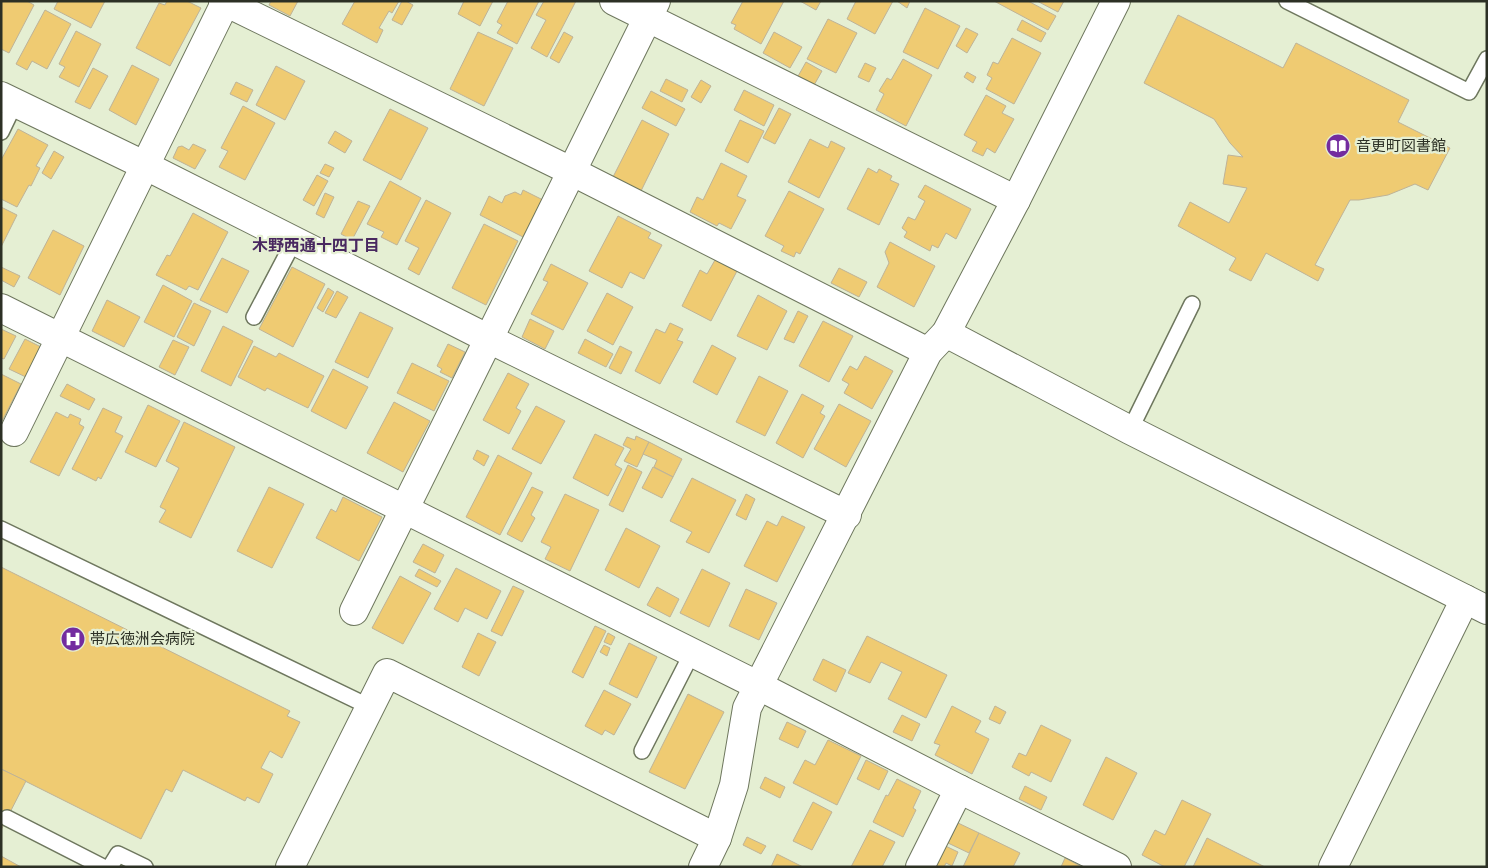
<svg xmlns="http://www.w3.org/2000/svg" width="1488" height="868" viewBox="0 0 1488 868" font-family="'Fira Sans Condensed','Noto Sans JP',sans-serif">
  <rect width="100%" height="100%" fill="#e5efd3"/>
  <g fill="#efcb72" stroke="#beb398">
    <polygon points="1,1 27,1 34,5 9,53 1,49"/>
    <polygon points="58,1 105,1 91,28 54,9"/>
    <polygon points="167,1 187,1 201,8 170,66 136,48 159,3 165,5"/>
    <polygon points="271,1 298,1 290,16 269,5"/>
    <polygon points="355,1 399,1 392,13 389,11 379,28 383,30 377,43 342,24"/>
    <polygon points="402,1 406,1 413,5 402,25 392,20"/>
    <polygon points="464,1 493,1 480,26 458,14"/>
    <polygon points="508,1 539,1 517,44 497,33 502,25 497,22"/>
    <polygon points="544,1 576,1 547,57 531,48 546,20 536,15"/>
    <polygon points="743,1 784,1 761,44 734,29 736,25 731,23"/>
    <polygon points="800,1 821,1 816,10"/>
    <polygon points="856,1 893,1 875,34 847,19"/>
    <polygon points="897,1 910,1 907,8"/>
    <polygon points="994,1 1028,1 1056,16 1048,30"/>
    <polygon points="1037,1 1064,1 1058,12"/>
    <polygon points="925,8 960,26 938,69 903,52"/>
    <polygon points="45,10 71,24 47,69 32,61 27,70 16,64"/>
    <polygon points="1178,15 1283,68 1296,43 1409,100 1398,122 1450,148 1428,190 1415,184 1388,195 1359,200 1350,200 1315,265 1324,269 1318,281 1266,253 1251,281 1229,270 1236,258 1178,226 1190,202 1229,223 1247,188 1223,184 1228,155 1243,157 1230,143 1214,119 1144,83"/>
    <polygon points="828,19 857,33 836,73 807,59"/>
    <polygon points="1022,20 1046,33 1041,42 1017,30"/>
    <polygon points="966,28 978,34 967,53 956,46"/>
    <polygon points="76,31 101,44 79,87 59,77 65,67 59,64"/>
    <polygon points="478,32 513,48 484,106 450,89"/>
    <polygon points="564,32 573,37 559,63 550,58"/>
    <polygon points="774,32 802,47 790,68 763,53"/>
    <polygon points="1012,38 1041,53 1014,104 986,89 992,78 987,75 993,62 998,64"/>
    <polygon points="903,59 932,75 906,126 876,110 884,94 879,91 887,78 891,80"/>
    <polygon points="806,62 822,71 813,87 797,78"/>
    <polygon points="865,63 876,68 869,82 858,77"/>
    <polygon points="132,65 159,79 136,125 109,110"/>
    <polygon points="276,66 305,81 285,120 256,105"/>
    <polygon points="93,68 108,76 90,109 75,102"/>
    <polygon points="967,72 976,77 973,83 964,77"/>
    <polygon points="666,79 688,90 682,102 660,91"/>
    <polygon points="701,80 711,86 701,103 691,97"/>
    <polygon points="236,82 253,90 247,102 230,94"/>
    <polygon points="744,90 774,105 764,126 734,110"/>
    <polygon points="651,91 685,109 676,126 642,108"/>
    <polygon points="986,95 1006,106 1002,113 1014,119 995,153 987,148 983,156 972,151 977,142 964,135"/>
    <polygon points="243,106 275,123 245,180 219,167 228,151 221,148"/>
    <polygon points="779,108 791,114 775,144 763,138"/>
    <polygon points="390,109 428,128 401,180 363,160"/>
    <polygon points="642,120 669,134 641,191 613,177"/>
    <polygon points="740,120 764,131 748,163 725,151"/>
    <polygon points="18,129 48,145 36,166 40,168 31,186 29,185 17,207 1,199 1,160"/>
    <polygon points="335,131 352,141 345,153 328,143"/>
    <polygon points="810,139 828,148 831,141 845,148 819,198 788,182"/>
    <polygon points="193,144 206,150 195,169 173,158 178,147 182,146 189,150"/>
    <polygon points="54,151 64,157 51,179 42,173"/>
    <polygon points="721,163 747,176 737,196 746,200 731,229 719,223 717,226 690,212 697,197 703,200"/>
    <polygon points="325,164 334,168 329,177 320,173"/>
    <polygon points="868,168 877,173 879,169 892,176 890,180 899,184 879,225 847,209"/>
    <polygon points="317,175 328,181 314,206 303,200"/>
    <polygon points="390,181 421,198 397,245 381,237 384,232 367,224"/>
    <polygon points="925,185 971,209 956,239 946,233 938,248 932,245 930,251 904,237 907,232 902,228 908,217 915,220 925,201 918,197"/>
    <polygon points="523,190 543,200 523,237 480,215 489,196 502,203 505,196 515,192 521,195"/>
    <polygon points="789,191 824,209 800,254 796,252 794,257 781,251 784,246 765,236"/>
    <polygon points="325,193 334,197 324,218 316,214"/>
    <polygon points="426,200 451,213 419,275 408,269 419,248 405,241"/>
    <polygon points="358,201 370,206 352,240 341,234"/>
    <polygon points="1,207 17,215 1,247"/>
    <polygon points="193,213 228,232 198,290 189,286 186,290 156,275 167,255 170,256"/>
    <polygon points="618,216 651,233 648,238 662,245 644,279 630,272 622,288 589,271"/>
    <polygon points="484,224 518,241 486,305 452,288"/>
    <polygon points="53,230 84,246 60,295 28,278"/>
    <polygon points="890,242 935,266 914,307 877,287 889,263 885,252"/>
    <polygon points="222,258 249,271 227,313 200,300"/>
    <polygon points="715,260 737,271 711,321 682,306 700,270 707,274"/>
    <polygon points="551,264 588,283 563,330 531,314 548,282 543,280"/>
    <polygon points="1,267 20,276 14,287 1,280"/>
    <polygon points="292,267 325,284 293,347 259,329"/>
    <polygon points="839,268 867,282 859,297 831,283"/>
    <polygon points="163,285 192,301 174,337 144,322"/>
    <polygon points="328,288 334,292 323,312 317,308"/>
    <polygon points="337,291 348,297 336,318 325,313"/>
    <polygon points="607,293 633,307 613,345 587,331"/>
    <polygon points="758,295 787,311 767,350 737,336"/>
    <polygon points="107,300 140,317 124,347 92,331"/>
    <polygon points="194,303 211,311 194,346 177,337"/>
    <polygon points="798,311 808,316 794,343 784,339"/>
    <polygon points="360,312 393,328 368,378 335,362"/>
    <polygon points="530,319 554,331 545,349 522,337"/>
    <polygon points="823,321 853,336 829,382 799,366"/>
    <polygon points="670,323 683,329 677,340 683,342 660,384 635,371 656,329 665,333"/>
    <polygon points="223,326 253,341 231,386 201,371"/>
    <polygon points="1,329 16,336 4,359 1,358"/>
    <polygon points="25,339 43,348 28,378 9,369"/>
    <polygon points="585,339 613,354 606,367 578,353"/>
    <polygon points="173,340 189,347 175,375 159,367"/>
    <polygon points="448,344 465,352 452,378 440,372 442,369 437,366"/>
    <polygon points="712,345 736,358 717,395 693,382"/>
    <polygon points="254,346 276,357 279,353 324,376 308,408 267,388 265,391 238,377"/>
    <polygon points="620,346 632,352 621,374 609,368"/>
    <polygon points="865,356 893,371 872,409 844,393 849,384 842,380 850,366 857,370"/>
    <polygon points="412,363 449,381 434,411 397,393"/>
    <polygon points="333,369 368,387 346,429 311,411"/>
    <polygon points="508,373 529,384 516,408 521,411 509,434 483,420"/>
    <polygon points="1,374 21,384 1,423"/>
    <polygon points="759,376 788,391 765,436 736,422"/>
    <polygon points="67,384 95,399 89,410 60,396"/>
    <polygon points="802,394 824,406 820,413 825,416 803,458 776,443"/>
    <polygon points="394,402 430,421 403,472 367,453"/>
    <polygon points="839,404 871,421 846,467 814,449"/>
    <polygon points="148,405 180,421 156,467 125,452"/>
    <polygon points="536,406 565,421 541,464 512,449"/>
    <polygon points="103,408 122,417 115,432 123,436 101,479 98,477 96,481 72,469"/>
    <polygon points="56,412 68,418 70,414 81,419 79,424 84,427 59,476 30,462"/>
    <polygon points="184,422 235,447 191,538 159,522 166,510 160,507 179,468 166,461"/>
    <polygon points="595,434 624,448 615,465 622,469 608,496 573,478"/>
    <polygon points="636,436 649,442 637,467 624,461 631,449 623,445 627,437 635,440"/>
    <polygon points="649,442 682,459 673,477 654,467 657,460 643,454"/>
    <polygon points="477,450 489,456 484,466 473,459"/>
    <polygon points="498,455 532,473 500,535 466,517"/>
    <polygon points="628,465 642,472 623,512 609,505"/>
    <polygon points="653,467 673,477 662,498 642,488"/>
    <polygon points="692,478 736,500 709,553 686,542 692,532 670,521"/>
    <polygon points="269,487 304,504 272,568 237,551"/>
    <polygon points="532,487 543,492 531,515 535,518 522,542 507,534"/>
    <polygon points="565,494 599,510 570,571 545,559 551,547 541,542"/>
    <polygon points="746,494 755,499 746,520 736,515"/>
    <polygon points="343,497 382,517 359,561 316,538 331,509 336,512"/>
    <polygon points="782,516 805,527 777,582 744,566 767,521 777,526"/>
    <polygon points="626,528 660,546 639,588 605,570"/>
    <polygon points="423,544 444,555 435,573 413,562"/>
    <polygon points="1,567 290,711 287,716 300,722 282,758 270,751 261,768 273,774 259,803 247,797 245,801 183,770 172,792 166,789 141,839 1,769"/>
    <polygon points="456,568 501,591 487,619 465,608 458,622 434,609"/>
    <polygon points="419,569 441,581 437,587 415,576"/>
    <polygon points="702,569 730,583 709,627 680,613"/>
    <polygon points="400,576 431,593 403,644 372,628"/>
    <polygon points="513,586 524,591 502,636 491,631"/>
    <polygon points="657,587 679,599 670,617 647,605"/>
    <polygon points="746,589 777,603 759,640 729,626"/>
    <polygon points="595,626 606,631 583,678 572,672"/>
    <polygon points="478,633 496,642 479,676 462,667"/>
    <polygon points="608,633 615,637 611,645 604,642"/>
    <polygon points="867,636 947,675 926,718 888,699 902,672 881,662 870,683 848,673"/>
    <polygon points="629,643 657,657 637,698 609,684"/>
    <polygon points="604,645 610,648 607,656 600,652"/>
    <polygon points="823,659 846,670 836,692 813,680"/>
    <polygon points="604,690 631,704 614,735 605,730 602,735 585,726"/>
    <polygon points="688,694 724,712 685,789 649,772"/>
    <polygon points="952,706 981,721 975,732 989,739 972,774 935,755 940,745 934,743"/>
    <polygon points="995,706 1006,712 1000,724 989,719"/>
    <polygon points="902,715 920,724 912,741 893,732"/>
    <polygon points="787,722 806,731 798,748 779,739"/>
    <polygon points="1041,725 1071,740 1051,782 1031,772 1029,776 1012,767 1019,753 1026,756"/>
    <polygon points="828,740 861,756 837,805 793,783 805,760 815,765"/>
    <polygon points="1106,757 1137,773 1113,820 1083,805"/>
    <polygon points="866,760 888,771 879,790 857,779"/>
    <polygon points="1,769 26,781 1,830"/>
    <polygon points="765,777 785,787 780,798 760,788"/>
    <polygon points="897,779 921,791 913,808 916,810 903,837 873,822 886,795 888,796"/>
    <polygon points="1025,786 1047,797 1041,810 1019,799"/>
    <polygon points="1182,800 1211,814 1184,867 1165,867 1142,855 1155,830 1165,835"/>
    <polygon points="813,802 832,812 812,850 793,841"/>
    <polygon points="958,823 979,833 969,853 948,843"/>
    <polygon points="870,830 895,842 882,867 851,867"/>
    <polygon points="979,833 1020,853 1013,867 963,867"/>
    <polygon points="747,837 766,846 761,854 743,845"/>
    <polygon points="1207,838 1265,867 1193,867"/>
    <polygon points="933,840 958,852 952,866 946,863 944,867 920,867"/>
    <polygon points="777,854 803,867 771,867"/>
    <polygon points="1,856 21,867 1,867"/>
    <polygon points="1065,858 1082,867 1061,867"/>
  </g>
  <g fill="none" stroke-linecap="round" stroke-linejoin="round">
    <defs>
      <g id="service">
        <polyline points="1287,1 1469,92 1487,59"/>
        <polyline points="1,132 15,103"/>
        <polyline points="254,317 294,241"/>
        <polyline points="1130,430 1192,304"/>
        <polyline points="1,529 370,707"/>
        <polyline points="642,751 692,653"/>
        <polyline points="7,818 103,867"/>
        <polyline points="110,867 118,854 145,867"/>
      </g>
      <g id="minor">
        <polyline points="223,1 571,171 928,352"/>
        <polyline points="614,1 1016,200"/>
        <polyline points="1,96 146,166 489,339 847,515"/>
        <polyline points="1,308 759,686 959,789 1117,867"/>
        <polyline points="946,333 1130,430 1487,610"/>
        <polyline points="14,432 226,1"/>
        <polyline points="354,611 656,1"/>
        <polyline points="290,867 387,673 717,838"/>
        <polyline points="703,867 717,838 734,785 747,708 928,352 946,333 1016,200 1116,1"/>
        <polyline points="920,867 959,789"/>
        <polyline points="1333,867 1465,599"/>
      </g>
    </defs>
    <use href="#service" stroke="#6e775e" stroke-width="18"/>
    <use href="#minor" stroke="#6e775e" stroke-width="30"/>
    <use href="#service" stroke="#fff" stroke-width="15"/>
    <use href="#minor" stroke="#fff" stroke-width="28"/>
  </g>
  <defs>
    <symbol id="library-disc" viewBox="-11 -11 22 22"><circle r="9.5" fill="#732c9f" stroke="#e5efd3"/><path d="M-6-4Q-3-5.5-.7-3.5V5Q-3 3-6 4ZM6-4Q3-5.5 .7-3.5V5Q3 3 6 4Z" fill="#fff"/></symbol>
    <symbol id="hospital-disc" viewBox="-11 -11 22 22"><circle r="9.5" fill="#732c9f" stroke="#e5efd3"/><path d="M-5-5h3v3.5h4V-5h3V5h-3V1.5h-4V5h-3Z" fill="#fff"/></symbol>
  </defs>
  <g fill-rule="evenodd">
    <use href="#library-disc" x="1324" y="132" width="28" height="28"/>
    <use href="#hospital-disc" x="59" y="625" width="28" height="28"/>
  </g>
  <g text-anchor="middle" stroke-width="4.5" stroke-linejoin="round" paint-order="stroke">
    <g font-size="15" fill="#2c3025" stroke="#e5efd3" text-anchor="start">
      <text x="1356" y="151">音更町図書館</text>
      <text x="90" y="644">帯広徳洲会病院</text>
    </g>
    <g font-size="16" font-weight="bold" fill="#492860" stroke="#e5efd3">
      <text x="316" y="251">木野西通十四丁目</text>
    </g>
  </g>
  <rect width="1488" height="868" fill="none" stroke="#2c3025" stroke-width="5"/>
</svg>
